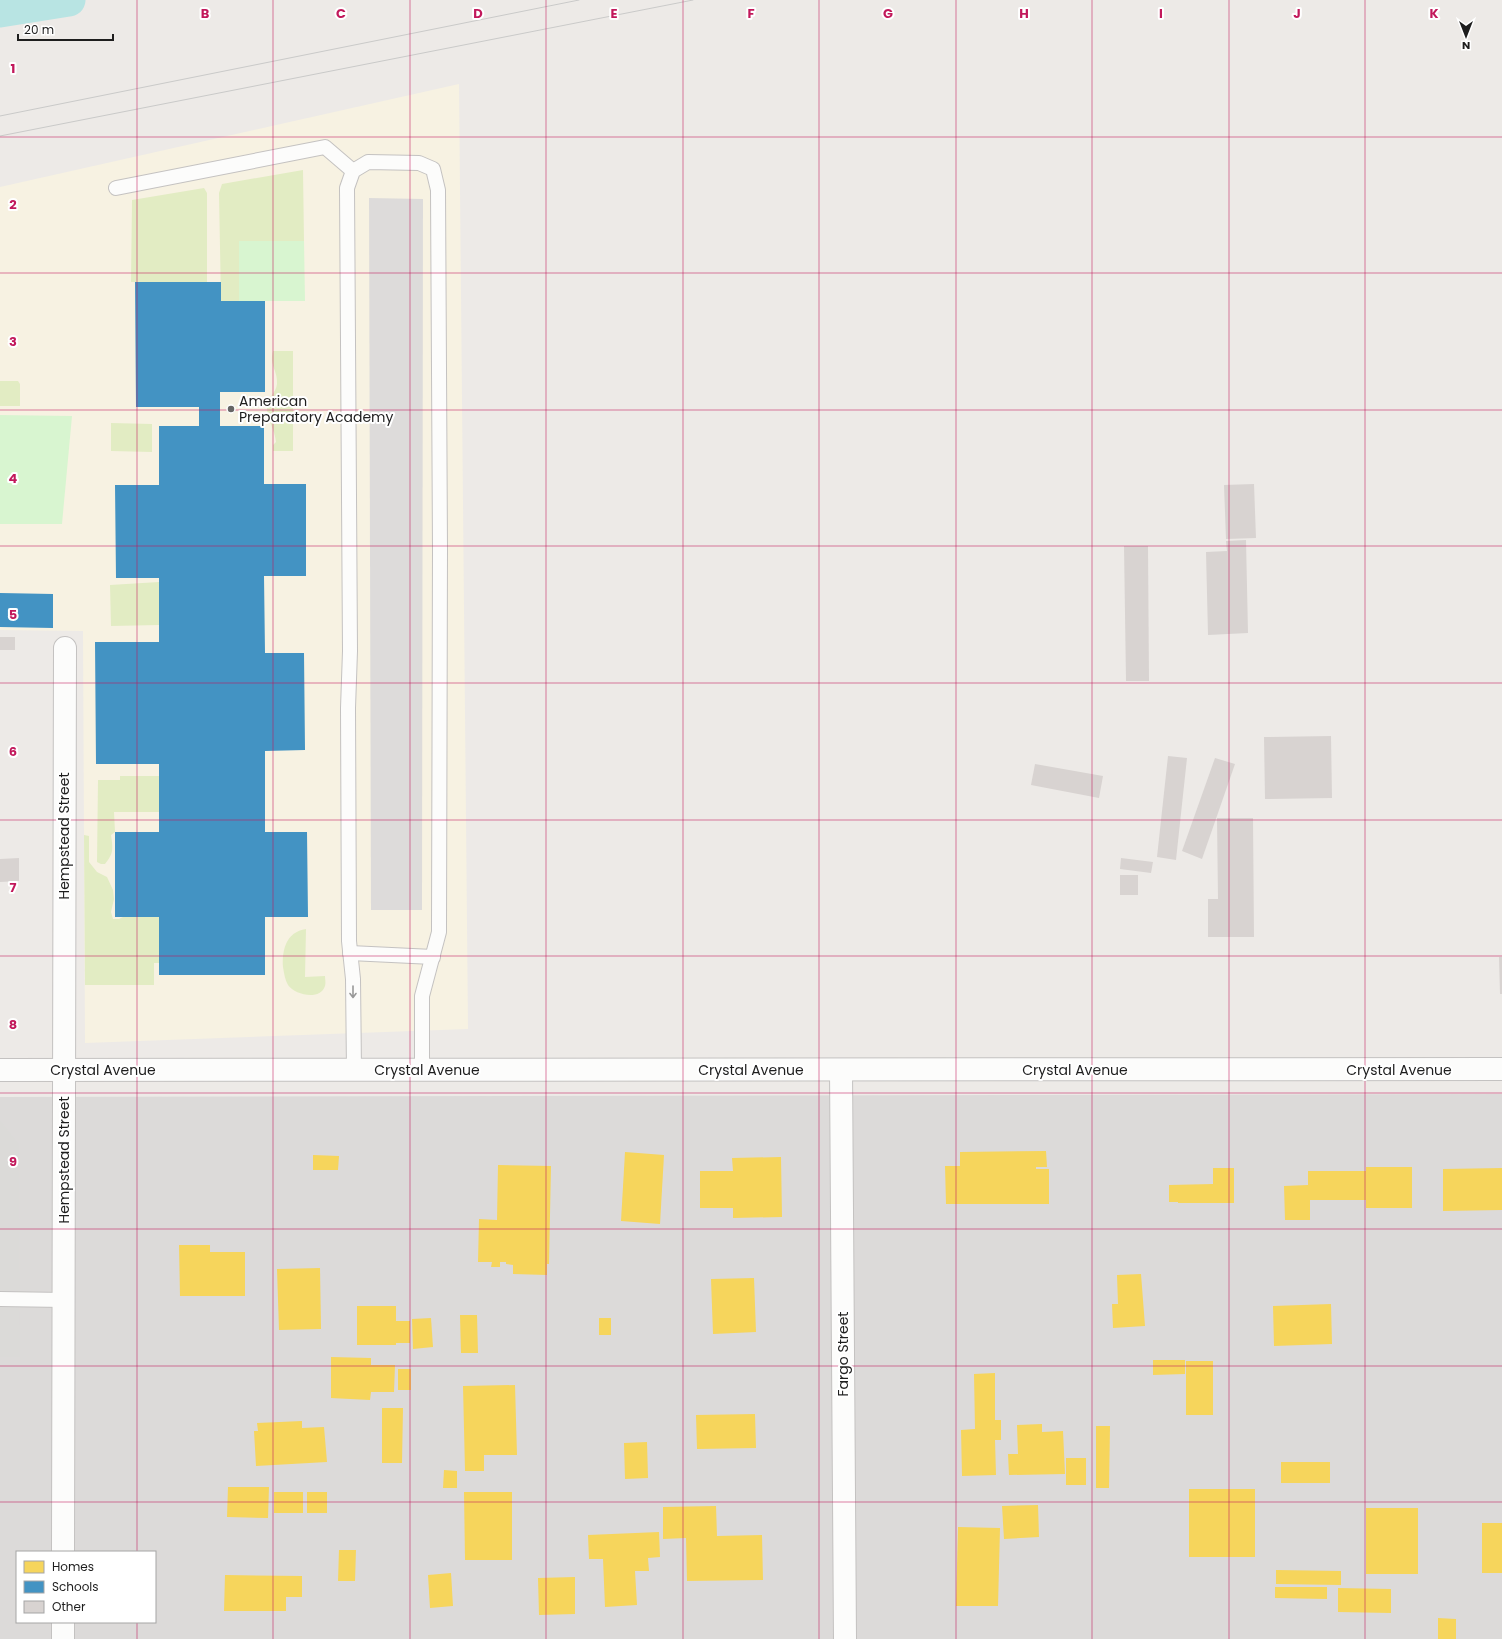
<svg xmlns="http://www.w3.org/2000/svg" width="1502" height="1639" viewBox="0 0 1502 1639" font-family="Poppins,sans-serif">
  <rect width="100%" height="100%" fill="#edeae7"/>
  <path fill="#dcdad9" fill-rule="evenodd" d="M1502,1094v545h-1502v-542zM17,1552h138v70h-138z"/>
  <polygon fill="#f7f2e2" points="459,84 468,1029 85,1043 83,631 0,630 0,187"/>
  <polygon fill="#dbdad8" points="0,1121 19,1145 20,1357 0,1357"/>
  <g fill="#e2ecc3">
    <polygon points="303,170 304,241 239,241 239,301 221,301 219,193 222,184"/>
    <polygon points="204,188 207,193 207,282 131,282 132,200"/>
    <path d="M273,351h20v100h-20v-6l3,-3c-1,-12 -10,-25 -9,-36 1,-9 9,-13 10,-22 1,-14 -8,-18 -4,-33z"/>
    <polygon points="0,381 18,381 20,384 20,406 0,406"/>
    <polygon points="111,423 152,424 152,452 111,451"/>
    <polygon points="159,582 159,625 111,626 110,585"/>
    <path d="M120,776h39v36h-45l1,20 -4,3c2,14 3,18 -6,29h-4l-4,-2 1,-82h22z"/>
    <polygon points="84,835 89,836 89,862 97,872 107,877 113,890 114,899 111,912 113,919 119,919 123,917 159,917 159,963 154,963 154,985 85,985"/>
    <path d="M306,929l-1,48 20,-1c0,3 1,7 0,10 -5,15 -30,9 -37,-1 -3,-5 -4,-12 -5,-18 -1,-17 3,-35 23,-38z"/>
  </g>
  <g fill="#d8f5d0">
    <polygon points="239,241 304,241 305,301 239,301"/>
    <polygon points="0,415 72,416 62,524 0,524"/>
  </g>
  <polygon fill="#dddbda" points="369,198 423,199 422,910 371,910"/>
  <g fill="#f6d55c">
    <polygon points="1046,1151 1047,1167 1036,1167 1036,1169 1049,1169 1049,1204 946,1204 945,1166 960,1166 960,1152"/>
    <polygon points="625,1152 664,1155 660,1224 621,1221"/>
    <polygon points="313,1155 339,1156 338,1170 313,1170"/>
    <polygon points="781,1157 782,1217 733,1218 733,1208 700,1208 700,1171 733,1171 732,1158"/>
    <polygon points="498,1165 551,1166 549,1264 547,1264 547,1275 513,1274 513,1265 506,1264 506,1262 500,1262 500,1267 491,1267 492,1262 478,1262 479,1219 497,1220"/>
    <polygon points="1366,1167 1412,1167 1412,1208 1366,1208 1366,1200 1310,1200 1310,1220 1285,1220 1284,1186 1308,1185 1308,1171 1366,1171"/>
    <polygon points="1213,1168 1234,1168 1234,1203 1178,1203 1178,1202 1169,1202 1169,1185 1213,1184"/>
    <polygon points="1502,1168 1502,1210 1443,1211 1443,1169"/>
    <polygon points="179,1245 210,1245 210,1252 245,1252 245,1296 180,1296"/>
    <polygon points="320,1268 321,1329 279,1330 277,1269"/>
    <polygon points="1141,1274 1145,1326 1113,1328 1112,1304 1118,1304 1117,1275"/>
    <polygon points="754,1278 756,1332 713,1334 711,1279"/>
    <polygon points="1331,1304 1332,1344 1274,1346 1273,1306"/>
    <polygon points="357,1306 396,1306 396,1321 410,1321 410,1343 396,1343 396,1345 357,1345"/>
    <polygon points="460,1315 477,1315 478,1353 461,1353"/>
    <polygon points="431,1318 433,1347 413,1349 412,1319"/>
    <rect x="599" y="1318" width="12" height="17"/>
    <polygon points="331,1357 371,1358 371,1365 395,1365 394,1392 371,1392 370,1400 331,1398"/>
    <polygon points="1153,1360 1185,1360 1185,1374 1153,1375"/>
    <rect x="1186" y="1361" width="27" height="54"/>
    <rect x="398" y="1369" width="13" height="21"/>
    <polygon points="995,1373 995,1420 1001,1420 1001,1440 995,1440 996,1475 962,1476 961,1430 975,1429 974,1374"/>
    <polygon points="515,1385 517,1455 484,1455 484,1471 465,1471 463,1386"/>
    <polygon points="382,1408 403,1408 402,1463 382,1463"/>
    <polygon points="755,1414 756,1448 697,1449 696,1415"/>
    <polygon points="302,1421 302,1428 324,1427 327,1462 256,1466 254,1431 258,1431 257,1423"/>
    <polygon points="1042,1424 1042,1432 1063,1431 1065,1474 1009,1475 1008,1454 1018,1454 1017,1425"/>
    <polygon points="1096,1426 1110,1426 1109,1488 1096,1488"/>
    <polygon points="647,1442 648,1478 625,1479 624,1443"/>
    <rect x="1066" y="1458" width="20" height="27"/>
    <rect x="1281" y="1462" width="49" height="21"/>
    <polygon points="444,1470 457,1471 457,1488 443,1488"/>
    <polygon points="228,1487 269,1487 268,1518 227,1517"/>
    <rect x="1189" y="1489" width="66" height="68"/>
    <rect x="274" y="1492" width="29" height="21"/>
    <rect x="307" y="1492" width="20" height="21"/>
    <polygon points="464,1492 512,1492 512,1560 465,1560"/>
    <polygon points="1038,1505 1039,1537 1004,1539 1002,1506"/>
    <polygon points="716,1506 717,1536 762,1535 763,1580 687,1581 686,1538 663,1539 663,1507"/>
    <rect x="1366" y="1508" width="52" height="66"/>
    <rect x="1482" y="1523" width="20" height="50"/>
    <polygon points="958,1527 1000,1528 998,1606 956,1606"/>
    <polygon points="659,1532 660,1557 648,1558 649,1571 635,1571 637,1605 605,1607 603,1559 589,1559 588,1535"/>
    <polygon points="339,1550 356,1550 355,1581 338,1581"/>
    <polygon points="1276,1570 1341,1571 1341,1585 1276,1584"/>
    <polygon points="451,1573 453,1606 430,1608 428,1575"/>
    <polygon points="225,1575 302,1576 302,1597 286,1597 286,1611 224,1611"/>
    <polygon points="575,1577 575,1614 539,1615 538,1578"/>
    <polygon points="1275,1587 1327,1587 1327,1599 1275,1598"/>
    <polygon points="1338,1588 1391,1589 1391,1613 1338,1612"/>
    <polygon points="1438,1618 1456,1619 1456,1639 1438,1639"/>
  </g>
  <g fill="#4393c3">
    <polygon points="135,282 221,282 221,301 265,301 265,392 220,392 220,426 264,426 264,484 306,484 306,576 264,576 265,653 304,653 305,750 265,751 265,832 307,832 308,917 265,917 265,975 159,975 159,917 115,917 115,832 159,832 159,764 96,764 95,642 159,642 159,578 116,578 115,485 159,485 159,426 199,426 199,407 136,407"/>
    <polygon points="0,593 53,594 53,628 0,627"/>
  </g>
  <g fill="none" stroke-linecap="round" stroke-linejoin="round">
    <polyline stroke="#b8e4e3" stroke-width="33" points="0,11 69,0"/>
  </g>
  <g fill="#d8d3d1">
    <polygon points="1254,484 1256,538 1226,539 1224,485"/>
    <polygon points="1246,540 1248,633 1208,635 1206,552 1227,551 1226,541"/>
    <polygon points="1124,546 1148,546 1149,681 1126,681"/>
    <rect x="0" y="637" width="15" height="13"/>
    <polygon points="1331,736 1332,798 1265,799 1264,737"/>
    <polygon points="1168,756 1187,758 1176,860 1157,857"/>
    <polygon points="1215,758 1235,764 1202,859 1182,851"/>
    <polygon points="1035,764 1103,776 1099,798 1031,785"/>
    <polygon points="1217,818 1253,818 1254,937 1208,937 1208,899 1218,899"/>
    <polygon points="19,858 19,881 0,882 0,859"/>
    <polygon points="1121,858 1153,862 1151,873 1120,869"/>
    <rect x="1120" y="875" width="18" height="20"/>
    <polygon points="1499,957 1502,957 1502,994 1500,994"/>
  </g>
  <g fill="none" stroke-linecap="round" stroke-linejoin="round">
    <defs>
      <g id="service">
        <polyline points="116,188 325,147 353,171"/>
        <polyline points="350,953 433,957"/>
        <polyline points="354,1070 353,979 349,941 348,708 350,651 347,188 353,171 368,162 419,163 433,169 438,190 440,549 439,932 422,996 422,1070"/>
        <polyline points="0,1299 64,1300"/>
      </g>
      <g id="minor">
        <polyline points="0,1070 1502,1069"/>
        <polyline points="841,1070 845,1639"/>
        <polyline points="63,1552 65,648"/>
        <polyline points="63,1639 63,1622"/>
      </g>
    </defs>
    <use href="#service" stroke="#c4c2c1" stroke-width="16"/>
    <use href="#minor" stroke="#c4c2c1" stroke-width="24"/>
    <use href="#service" stroke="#fcfcfb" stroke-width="14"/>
    <use href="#minor" stroke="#fcfcfb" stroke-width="22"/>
    <g stroke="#cacac9" stroke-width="1">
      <polyline points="0,116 579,0"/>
      <polyline points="0,136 693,0"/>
    </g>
  </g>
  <defs><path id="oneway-shaft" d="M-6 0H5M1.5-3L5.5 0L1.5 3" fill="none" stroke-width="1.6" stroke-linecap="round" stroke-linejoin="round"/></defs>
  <use stroke="#989898" href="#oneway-shaft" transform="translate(353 992) rotate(90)"/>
  <path fill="none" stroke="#c2185b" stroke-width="1" stroke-opacity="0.55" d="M137,0v1552M273,0v1639M410,0v1639M546,0v1639M683,0v1639M819,0v1639M956,0v1639M1092,0v1639M1229,0v1639M1365,0v1639M0,137h1502M0,273h1502M0,410h1502M0,546h1502M0,683h1502M0,820h1502M0,956h1502M0,1093h1502M0,1229h1502M0,1366h1502M0,1502h1502M137,1622v17"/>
  <circle fill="#666564" stroke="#fff" stroke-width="1.5" cx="231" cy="409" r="4"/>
  <g text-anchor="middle" stroke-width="4" stroke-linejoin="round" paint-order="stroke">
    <g font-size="14" fill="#1e1e1e" stroke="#fff" text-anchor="start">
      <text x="239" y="406">American<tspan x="239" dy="16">Preparatory Academy</tspan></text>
    </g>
    <g font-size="14" fill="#1e1e1e" stroke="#fff">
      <text transform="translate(64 836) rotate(-90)" y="5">Hempstead Street</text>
      <text x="103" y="1075">Crystal Avenue</text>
      <text x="427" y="1075">Crystal Avenue</text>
      <text x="751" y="1075">Crystal Avenue</text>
      <text x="1075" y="1075">Crystal Avenue</text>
      <text x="1399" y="1075">Crystal Avenue</text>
      <text transform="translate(64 1160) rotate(-90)" y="5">Hempstead Street</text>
      <text transform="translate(843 1354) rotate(-90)" y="5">Fargo Street</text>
    </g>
  </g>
  <g font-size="13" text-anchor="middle" font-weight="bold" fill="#c2185b" stroke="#fff" stroke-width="4" stroke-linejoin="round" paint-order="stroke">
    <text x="205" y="18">B</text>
    <text x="341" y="18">C</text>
    <text x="478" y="18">D</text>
    <text x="614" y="18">E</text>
    <text x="751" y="18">F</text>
    <text x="888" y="18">G</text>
    <text x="1024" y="18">H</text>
    <text x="1161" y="18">I</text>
    <text x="1297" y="18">J</text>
    <text x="1434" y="18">K</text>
    <text x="13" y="73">1</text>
    <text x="13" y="209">2</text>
    <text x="13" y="346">3</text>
    <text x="13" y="483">4</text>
    <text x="13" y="619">5</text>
    <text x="13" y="756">6</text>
    <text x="13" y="892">7</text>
    <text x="13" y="1029">8</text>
    <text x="13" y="1166">9</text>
  </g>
  <rect x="16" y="1551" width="140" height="72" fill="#ffffff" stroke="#a5a5a5"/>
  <rect x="24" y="1561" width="20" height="12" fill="#f6d55c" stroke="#a5a5a5"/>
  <text x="52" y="1571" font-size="12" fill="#1e1e1e">Homes</text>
  <rect x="24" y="1581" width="20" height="12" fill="#4393c3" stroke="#a5a5a5"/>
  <text x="52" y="1591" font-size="12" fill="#1e1e1e">Schools</text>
  <rect x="24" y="1601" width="20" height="12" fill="#d8d3d1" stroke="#a5a5a5"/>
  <text x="52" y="1611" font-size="12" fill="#1e1e1e">Other</text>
  <g transform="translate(1466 36) rotate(180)" stroke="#ffffff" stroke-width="3" paint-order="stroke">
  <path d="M0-3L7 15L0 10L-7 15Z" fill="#1e1e1e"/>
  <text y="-6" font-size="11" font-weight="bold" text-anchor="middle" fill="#1e1e1e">N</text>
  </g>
  <path d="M18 34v6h95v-6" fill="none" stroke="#1e1e1e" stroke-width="2"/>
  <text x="24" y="34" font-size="12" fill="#1e1e1e" stroke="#ffffff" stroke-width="3" paint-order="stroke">20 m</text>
</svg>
